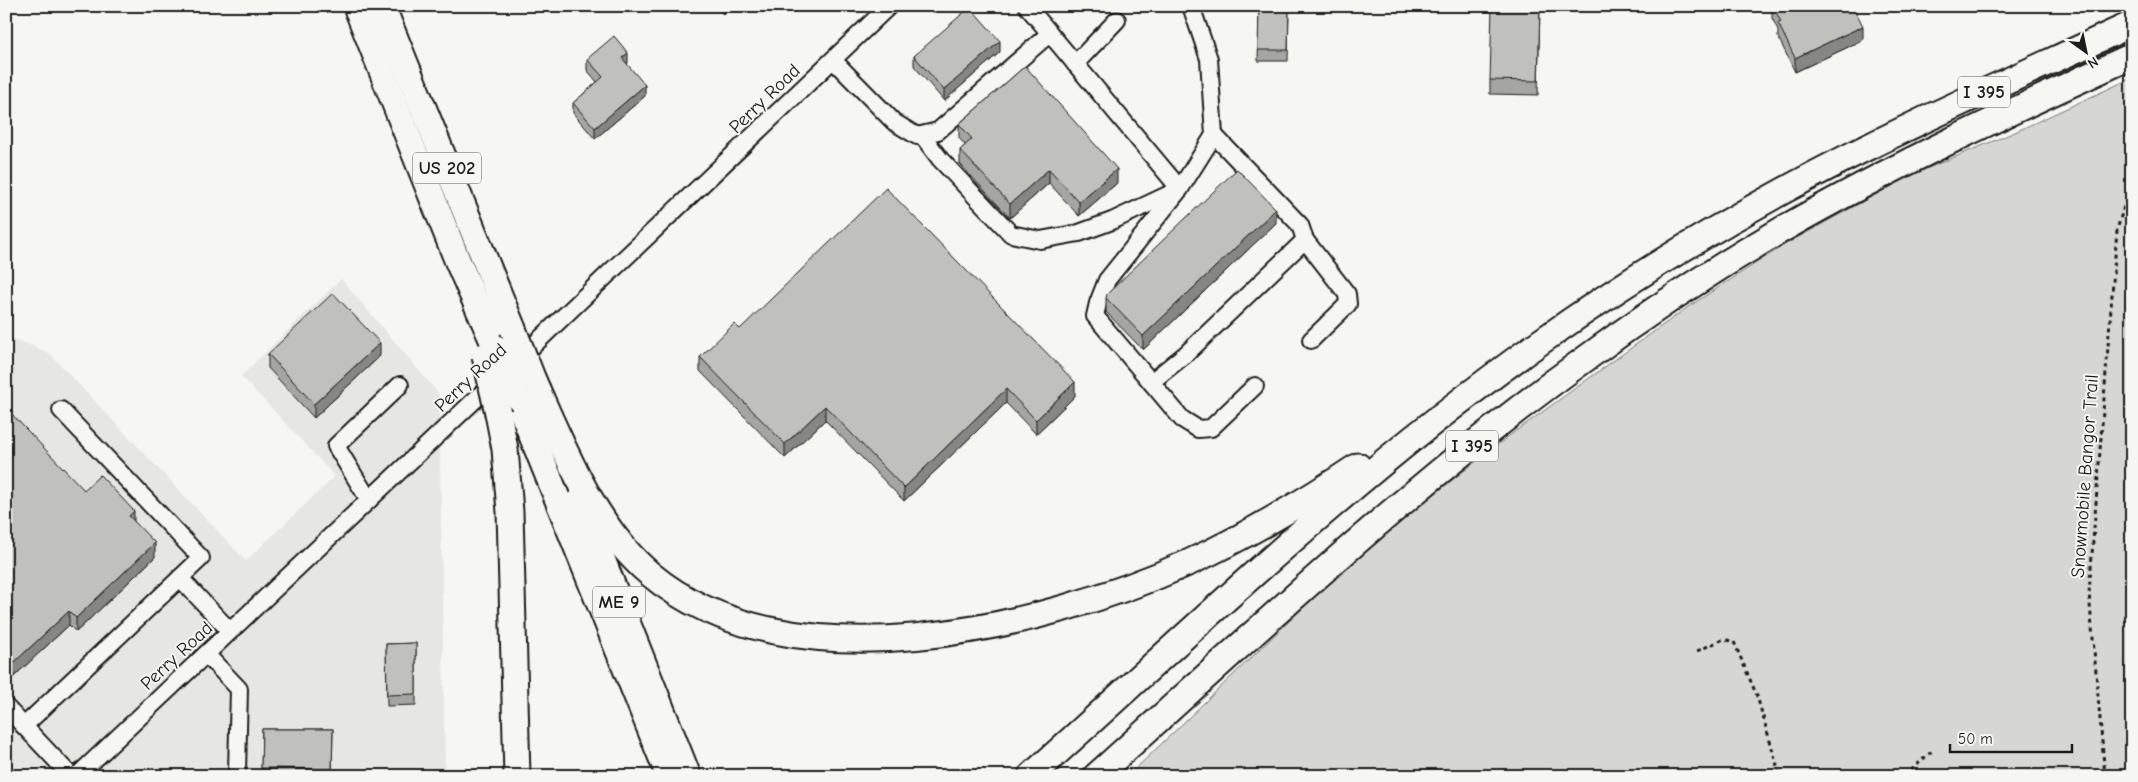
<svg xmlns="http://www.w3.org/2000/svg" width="2138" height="782" viewBox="0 0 2138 782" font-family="'Comic Neue',sans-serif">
  <rect width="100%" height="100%" fill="#f6f6f2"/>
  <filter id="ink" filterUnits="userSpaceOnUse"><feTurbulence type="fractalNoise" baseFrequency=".02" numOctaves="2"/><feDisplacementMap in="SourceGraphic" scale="10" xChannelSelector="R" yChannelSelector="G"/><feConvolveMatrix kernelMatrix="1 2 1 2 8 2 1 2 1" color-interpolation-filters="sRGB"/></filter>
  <g filter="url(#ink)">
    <polygon fill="#e6e6e2" points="341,279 439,394 445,776 6,776 6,336 49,353 246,561 335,476 241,376"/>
    <polygon fill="#d6d6d2" stroke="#797977" points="2132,78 2132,776 1128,776 1333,579 1402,519 1509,436 1688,307 1786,244 1909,176 2015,132"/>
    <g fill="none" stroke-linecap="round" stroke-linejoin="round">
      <defs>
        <g id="minor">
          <polyline points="1027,6 1180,189 1214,135 1209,59 1191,6"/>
          <polyline points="833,60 894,122 917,136 938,131 1049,34"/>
          <polyline points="1075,64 1117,20"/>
          <polyline points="922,135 940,159 1011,234 1040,240 1079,233 1112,221 1176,191"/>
          <polyline points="1180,189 1107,280 1098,303 1095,316 1151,382 1187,353 1305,240 1300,225 1214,135"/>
          <polyline points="1305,240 1347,294 1348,304 1311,340"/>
          <polyline points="517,361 889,6"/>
          <polyline points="1151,382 1182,419 1198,429 1211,428 1255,386"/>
          <polyline points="61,410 201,558 180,578"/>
          <polyline points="369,500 336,446 400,385"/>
          <polyline points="206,654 239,689 237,772"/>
          <polyline points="6,707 71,776"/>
          <polyline points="24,726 180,578 230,631"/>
          <polyline points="77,776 497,379"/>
        </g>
        <g id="highway">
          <polyline points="356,6 458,262 495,346"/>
          <polyline points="382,6 513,329"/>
          <path d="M533,380c29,65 61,147 117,194 139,116 391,55 540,-12 59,-27 114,-60 168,-96"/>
          <polyline points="516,396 669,776"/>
          <polyline points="498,413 505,449 510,512 517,776"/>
          <polyline points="579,501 688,776"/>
          <path d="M1031,776c166,-149 326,-305 508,-433 79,-56 161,-107 246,-153 112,-61 231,-112 347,-166"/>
          <path d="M1096,776c158,-142 313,-290 485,-414 65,-48 133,-93 202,-133 113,-65 231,-119 349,-173"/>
        </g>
      </defs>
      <use href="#minor" stroke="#1c1c1c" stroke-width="20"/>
      <use href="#highway" stroke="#1c1c1c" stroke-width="29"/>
      <g stroke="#1c1c1c" stroke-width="3" stroke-dasharray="4 4" stroke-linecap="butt">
        <polyline points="1697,651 1724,639 1734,642 1757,696 1780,776"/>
        <polyline points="1905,776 1932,751"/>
        <polyline points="2105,776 2089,593 2117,230 2132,179"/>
      </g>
      <use href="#minor" stroke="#f6f6f2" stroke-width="16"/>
      <use href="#highway" stroke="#f6f6f2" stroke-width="25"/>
      <defs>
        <g id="highway-bridge">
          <polyline points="513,329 533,380"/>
          <polyline points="496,348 516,396"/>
          <polyline points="485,356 498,413"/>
        </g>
      </defs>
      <use href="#highway-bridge" stroke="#1c1c1c" stroke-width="29" stroke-linecap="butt"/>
      <use href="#highway-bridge" stroke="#f6f6f2" stroke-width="25"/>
    </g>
    <g fill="#a5a5a3" stroke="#1c1c1c">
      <polygon points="715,6 730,6 723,14"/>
      <polygon points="740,6 753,6 746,12"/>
      <polygon points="1259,6 1289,6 1288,61 1258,61"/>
      <polygon points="1540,6 1538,95 1490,94 1490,80"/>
      <polygon points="1772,6 1853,6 1863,40 1795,72 1778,37 1778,30 1772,18"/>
      <polygon points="1000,52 944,101 914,66 914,56"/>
      <polygon points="587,59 628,63 627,64 645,96 595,139 573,113 573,103 597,82 587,70"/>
      <polygon points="959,124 1117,183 1079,216 1049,183 1010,218 960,164 960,150 965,145 959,138"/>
      <polygon points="1276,223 1143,350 1106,312 1106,298"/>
      <polygon points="740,329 1075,396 1036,434 1006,403 904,501 825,420 785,458 700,371 700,357"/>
      <polygon points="268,354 380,356 314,418 268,368"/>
      <polygon points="84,490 134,521 155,557 76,632 69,625 6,684"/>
      <polygon points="416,643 416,705 387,706 386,644"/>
      <polygon points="262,729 333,729 332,776 261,776"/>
    </g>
    <g fill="#868684" stroke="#1c1c1c">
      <polygon points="723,6 730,6 723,14"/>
      <polygon points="746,6 753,6 746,12"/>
      <polygon points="1863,26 1863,40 1795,72 1795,58"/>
      <polygon points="1000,41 1000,52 944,101 944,90"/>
      <polygon points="628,53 628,63 622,69 622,58"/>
      <polygon points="645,85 645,96 595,139 595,128"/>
      <polygon points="1049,169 1049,183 1010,218 1010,204"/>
      <polygon points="1117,169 1117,183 1079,216 1079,202"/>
      <polygon points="1276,209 1276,223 1143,350 1143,336"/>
      <polygon points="380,343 380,356 314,418 314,404"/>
      <polygon points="1075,382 1075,396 1036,434 1036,420"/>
      <polygon points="1006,389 1006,403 904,501 904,488"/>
      <polygon points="825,406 825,420 785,458 785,444"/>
      <polygon points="134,511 134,525 129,516"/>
      <polygon points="155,543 155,557 76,632 76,618"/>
      <polygon points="69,611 69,625 6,684 6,670"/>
    </g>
    <g fill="#c0c0bd" stroke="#1c1c1c">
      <polygon points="1259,6 1289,6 1288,50 1258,50"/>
      <polygon points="1492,6 1540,6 1538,81 1490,80"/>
      <polygon points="1773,6 1853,6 1863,26 1795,58 1778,23 1781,22"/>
      <polygon points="970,7 1000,41 944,90 914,56"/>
      <polygon points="614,36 628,53 622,58 645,85 595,128 573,103 603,77 587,59"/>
      <polygon points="1025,66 1117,169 1079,202 1049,169 1010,204 960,150 972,139 959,124"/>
      <polygon points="1237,169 1276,209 1143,336 1106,298 1107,294"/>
      <polygon points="886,188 1075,382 1036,420 1006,389 904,488 825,406 785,444 700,357 734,324 740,329"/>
      <polygon points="333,293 380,343 314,404 268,354"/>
      <polygon points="6,408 84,490 100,475 134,511 129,516 155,543 76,618 69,611 6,670"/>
      <polygon points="416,643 416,694 387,695 386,644"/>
      <polygon points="262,729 333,729 332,769 261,768"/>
    </g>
  </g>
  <g text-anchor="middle" stroke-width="4" stroke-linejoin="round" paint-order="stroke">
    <g fill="#f6f6f2" stroke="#5d5d5c" stroke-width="1">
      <rect x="1958" y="76.5" width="52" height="31" rx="4"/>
      <rect x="413" y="152.5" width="68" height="31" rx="4"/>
      <rect x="1446" y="430.5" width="52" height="31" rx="4"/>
      <rect x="593" y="586.5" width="52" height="31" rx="4"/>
    </g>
    <g font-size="18" font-weight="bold" fill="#1c1c1c">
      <text x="1984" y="98">I 395</text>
      <text x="447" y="174">US 202</text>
      <text x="1472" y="452">I 395</text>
      <text x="619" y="608">ME 9</text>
    </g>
    <g font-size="19" fill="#1c1c1c" stroke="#f6f6f2">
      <text transform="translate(764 98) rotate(-44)" y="7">Perry Road</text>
      <text transform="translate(470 377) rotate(-43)" y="7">Perry Road</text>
      <text transform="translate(2084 476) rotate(-86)" y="7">Snowmobile Bangor Trail</text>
      <text transform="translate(176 655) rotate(-43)" y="7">Perry Road</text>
    </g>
  </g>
  <rect width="2138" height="782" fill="none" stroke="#f6f6f2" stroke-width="25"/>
  <rect x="12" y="12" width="2113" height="757" fill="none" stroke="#1c1c1c" stroke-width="2" filter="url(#ink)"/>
  <g transform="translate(2086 52) rotate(147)" stroke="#f6f6f2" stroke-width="4" paint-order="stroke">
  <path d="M0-4L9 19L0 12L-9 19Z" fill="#1c1c1c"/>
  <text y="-8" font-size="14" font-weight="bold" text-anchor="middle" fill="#1c1c1c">N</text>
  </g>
  <path d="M1950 744v8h122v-8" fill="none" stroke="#1c1c1c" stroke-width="2.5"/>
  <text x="1958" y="744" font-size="15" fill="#1c1c1c" stroke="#f6f6f2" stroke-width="4" paint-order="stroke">50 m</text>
</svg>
